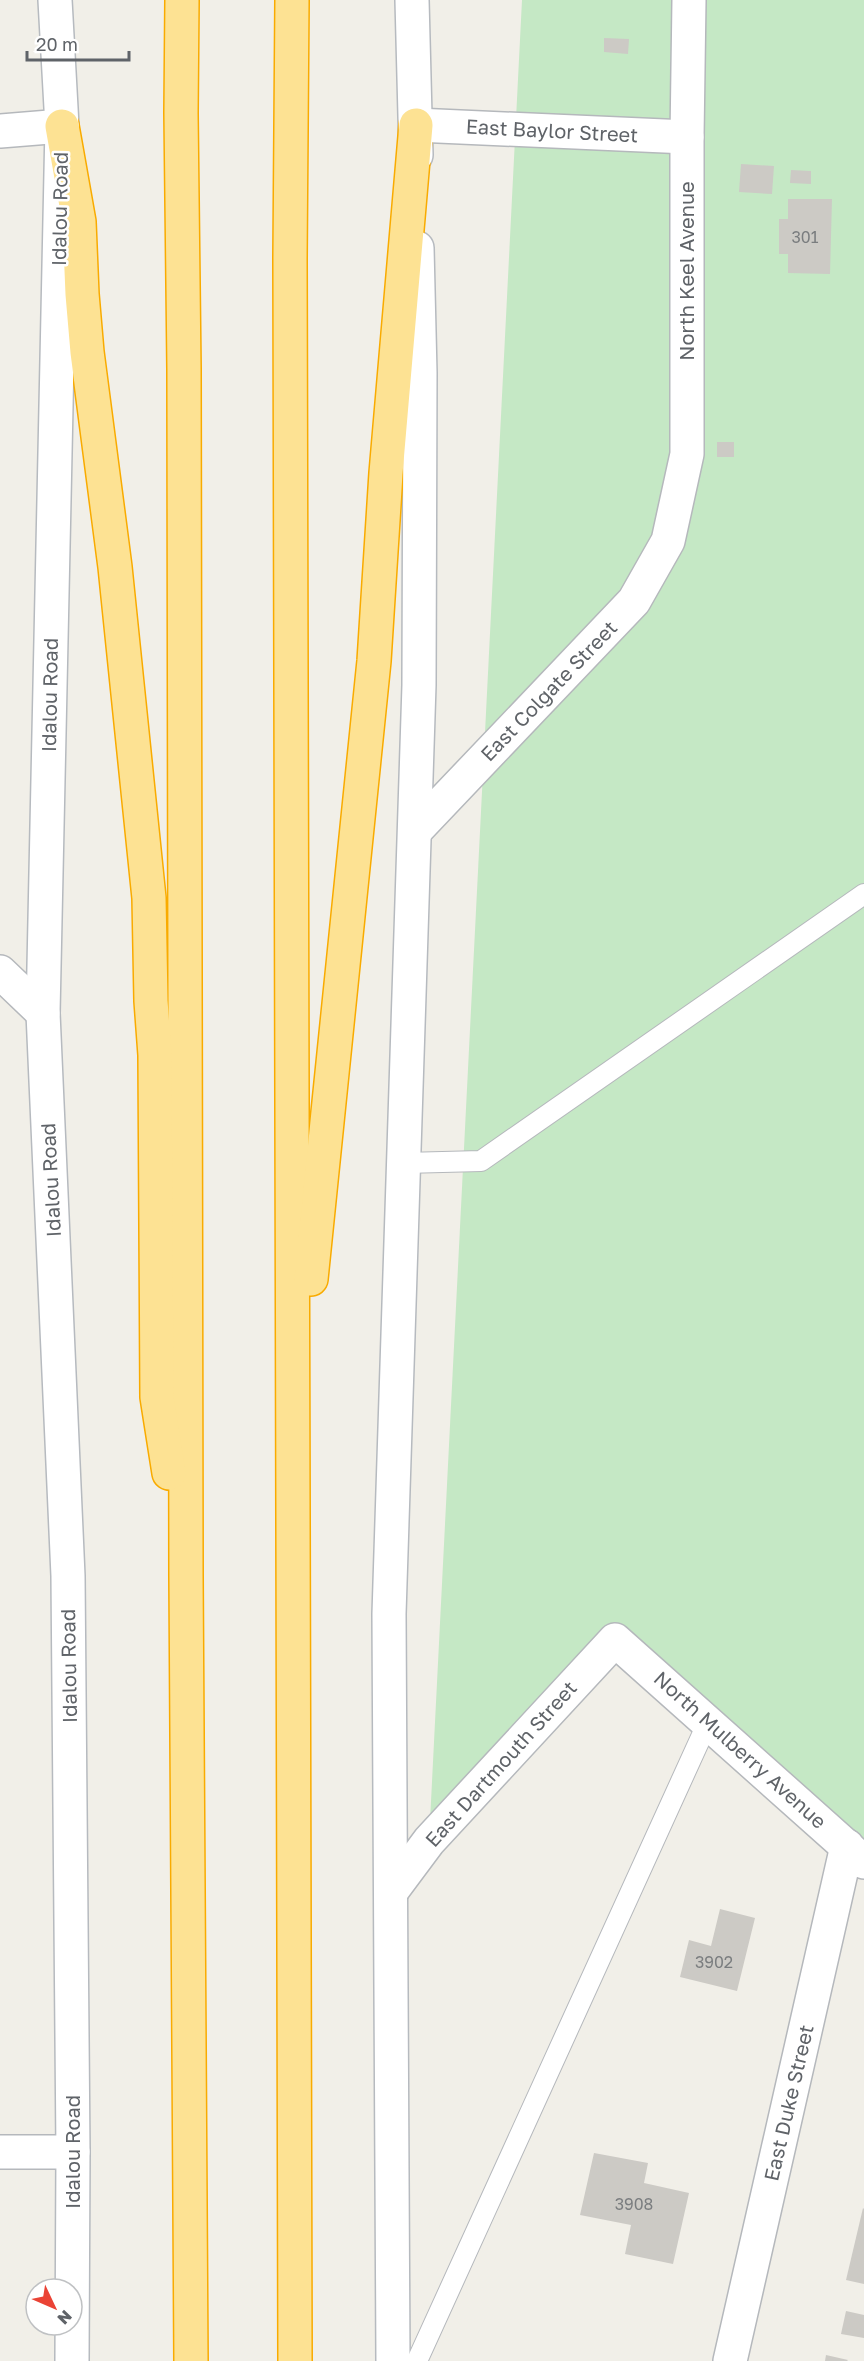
<svg xmlns="http://www.w3.org/2000/svg" width="864" height="2361" viewBox="0 0 864 2361" font-family="'Golos Text',sans-serif">
  <rect width="100%" height="100%" fill="#f1efe8"/>
  <polygon fill="#c5e8c5" points="522,0 864,0 864,1864 615,1640 429,1841"/>
  <g fill="#cccac5">
    <polygon points="604,38 629,39 628,54 604,52"/>
    <polygon points="741,164 774,166 772,194 739,192"/>
    <polygon points="791,170 811,171 811,184 790,183"/>
    <polygon points="788,199 832,199 830,274 788,273 788,254 779,254 779,219 788,219"/>
    <rect x="717" y="442" width="17" height="15"/>
    <polygon points="720,1909 755,1918 737,1991 680,1977 689,1940 711,1946"/>
    <polygon points="594,2153 648,2163 644,2183 689,2193 673,2264 625,2254 631,2225 580,2215"/>
    <polygon points="863,2208 864,2209 864,2284 846,2280"/>
    <polygon points="846,2311 864,2315 864,2338 841,2334"/>
    <polygon points="826,2355 848,2360 847,2361 825,2361"/>
  </g>
  <g fill="none" stroke-linecap="round" stroke-linejoin="round">
    <defs>
      <g id="lane">
        <polyline points="404,1163 481,1161 864,894"/>
        <polyline points="417,2361 708,1722"/>
      </g>
      <g id="street">
        <polyline points="416,125 687,137"/>
        <polyline points="0,131 62,126"/>
        <polyline points="415,831 634,601 668,541 687,454 687,137 689,0"/>
        <polyline points="0,972 43,1013"/>
        <polyline points="391,1892 429,1841 615,1640 864,1862"/>
        <polyline points="0,2152 73,2152"/>
        <polyline points="730,2361 847,1846"/>
      </g>
      <g id="secondary">
        <polyline points="55,0 62,126 43,1013 68,1576 73,2152 72,2361"/>
        <polyline points="412,0 416,155"/>
        <polyline points="393,2361 389,1614 419,685 420,373 417,248"/>
      </g>
      <g id="highway">
        <polyline points="182,0 181,113 184,369 186,1576 191,2361"/>
        <polyline points="292,0 290,259 295,2361"/>
        <polyline points="62,126 79,222 82,294 87,352 115,567 149,898 151,1001 155,1055 157,1397 169,1473"/>
        <polyline points="311,1279 374,661 386,473 416,125"/>
      </g>
    </defs>
    <use href="#lane" stroke="#b5b8bc" stroke-width="22"/>
    <use href="#street" stroke="#b5b8bc" stroke-width="36"/>
    <use href="#secondary" stroke="#b6babf" stroke-width="36"/>
    <use href="#highway" stroke="#f9ab00" stroke-width="36"/>
    <use href="#lane" stroke="#fff" stroke-width="20"/>
    <use href="#street" stroke="#fff" stroke-width="33"/>
    <use href="#secondary" stroke="#fff" stroke-width="33"/>
    <use href="#highway" stroke="#fde293" stroke-width="33"/>
  </g>
  <g text-anchor="middle" stroke-width="5" stroke-linejoin="round" paint-order="stroke">
    <g font-size="16" fill="#7a7d7f">
      <text x="805" y="243">301</text>
      <text x="714" y="1968">3902</text>
      <text x="634" y="2210">3908</text>
    </g>
    <g font-size="20" fill="#5f6368" stroke="#fff">
      <text transform="translate(552 131) rotate(3)" y="7">East Baylor Street</text>
      <text transform="translate(60 209) rotate(-89)" y="7">Idalou Road</text>
      <text transform="translate(687 271) rotate(-90)" y="7">North Keel Avenue</text>
      <text transform="translate(549 691) rotate(-46)" y="7">East Colgate Street</text>
      <text transform="translate(50 695) rotate(-89)" y="7">Idalou Road</text>
      <text transform="translate(51 1180) rotate(-93)" y="7">Idalou Road</text>
      <text transform="translate(69 1666) rotate(-91)" y="7">Idalou Road</text>
      <text transform="translate(740 1750) rotate(42)" y="7">North Mulberry Avenue</text>
      <text transform="translate(501 1764) rotate(-48)" y="7">East Dartmouth Street</text>
      <text transform="translate(789 2103) rotate(-77)" y="7">East Duke Street</text>
      <text transform="translate(73 2152) rotate(-90)" y="7">Idalou Road</text>
    </g>
  </g>
  <g transform="translate(54 2307) rotate(134)"><circle r="28" fill="#ffffff" stroke="#bfc1c3" stroke-width="1.5"/>
  <path d="M0-4.5L10 22L0 15L-10 22Z" fill="#ea4335"/>
  <text y="-9" font-size="16" font-weight="bold" text-anchor="middle" fill="#5f6368">N</text>
  </g>
  <path d="M27 51v9h102v-9" fill="none" stroke="#5f6368" stroke-width="3"/>
  <text x="36" y="51" font-size="18" fill="#5f6368" stroke="#ffffff" stroke-width="4.5" paint-order="stroke">20 m</text>
</svg>
